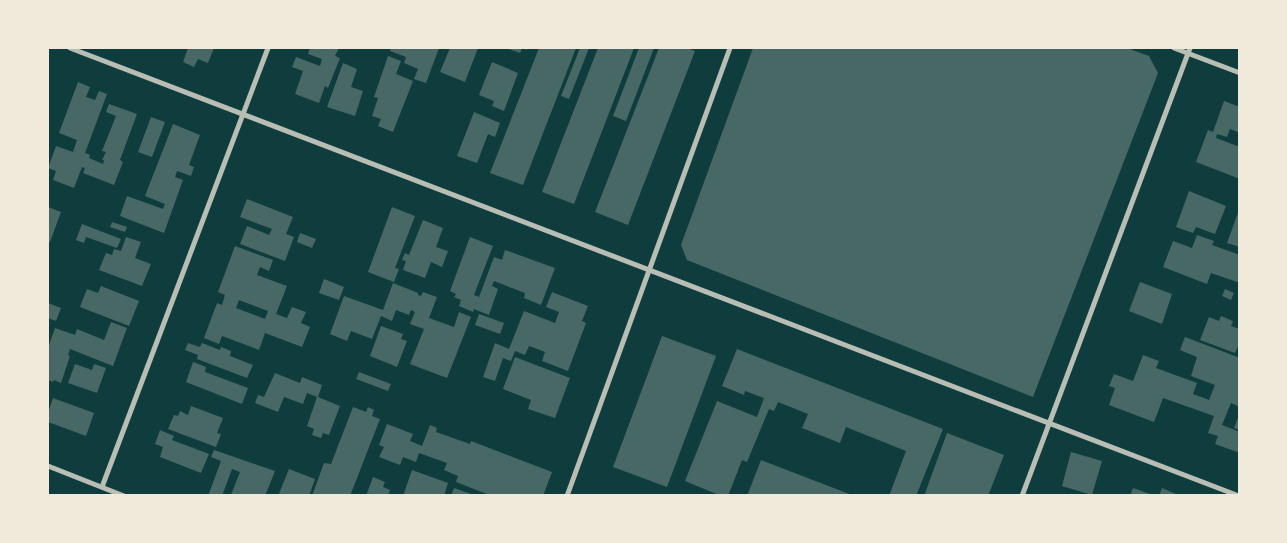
<svg xmlns="http://www.w3.org/2000/svg" width="1287" height="543" viewBox="0 0 1287 543" font-family="Quicksand,sans-serif">
  <rect width="100%" height="100%" fill="#0f3d3e"/>
  <g fill="#486865" fill-rule="evenodd">
    <polygon points="188,48 214,48 208,63 198,59 194,67 183,62"/>
    <polygon points="310,48 339,48 335,56 340,58 328,88 325,86 319,103 295,94 303,71 292,67 296,57 320,66 322,59 308,54"/>
    <polygon points="391,48 439,48 426,83 414,79 418,69 404,63 406,57 390,51"/>
    <polygon points="450,48 478,48 465,82 440,72"/>
    <polygon points="506,48 528,48 527,50 522,48 520,53"/>
    <polygon points="539,48 576,48 523,185 490,173"/>
    <polygon points="580,48 589,48 569,99 561,96"/>
    <polygon points="598,48 634,48 574,204 542,192"/>
    <polygon points="639,48 654,48 626,121 613,116"/>
    <polygon points="659,48 687,48 695,51 628,225 595,212"/>
    <polygon points="753,48 1127,48 1149,56 1158,73 1033,397 687,260 681,245"/>
    <polygon points="388,56 401,61 396,74 413,81 393,132 378,126 381,119 372,116 378,98 374,97"/>
    <polygon points="492,62 518,73 504,111 492,106 494,101 479,95"/>
    <polygon points="343,63 357,69 351,87 363,91 355,116 327,107"/>
    <polygon points="78,82 90,87 86,97 95,100 99,91 107,94 85,153 90,155 89,158 103,164 104,160 102,160 106,152 102,151 116,116 106,112 109,104 137,114 120,160 123,162 114,185 83,173 85,168 82,167 74,188 53,180 56,171 48,168 56,146 73,152 77,140 59,133"/>
    <polygon points="1224,101 1240,107 1240,133 1230,129 1227,137 1217,134 1216,138 1240,147 1240,179 1196,162 1208,130 1213,132"/>
    <polygon points="474,112 500,123 495,137 488,134 477,163 457,156"/>
    <polygon points="151,117 165,122 152,157 138,152"/>
    <polygon points="173,124 200,135 189,165 194,167 191,176 177,171 175,177 183,180 164,233 120,216 127,196 163,209 165,204 145,196"/>
    <polygon points="1189,191 1226,206 1215,234 1196,227 1193,233 1176,227"/>
    <polygon points="247,199 293,217 286,234 294,237 285,261 240,244 247,226 269,235 272,229 240,217"/>
    <polygon points="48,207 61,212 50,242 48,242"/>
    <polygon points="392,207 415,216 395,268 399,269 394,282 368,272"/>
    <polygon points="1239,210 1240,211 1240,247 1227,243"/>
    <polygon points="423,220 443,228 436,247 448,251 442,267 431,262 425,278 403,270 406,261 402,260 405,253 409,255"/>
    <polygon points="112,222 127,227 125,232 110,227"/>
    <polygon points="82,224 121,239 117,248 86,237 84,243 76,240"/>
    <polygon points="300,233 316,239 312,248 297,242"/>
    <polygon points="1197,235 1214,241 1212,245 1240,255 1240,283 1211,273 1207,284 1163,267 1173,241 1192,248"/>
    <polygon points="126,237 141,242 135,258 151,264 142,286 99,270 106,253 112,255 114,249 121,251"/>
    <polygon points="470,237 493,246 474,295 479,297 494,257 502,260 505,250 555,268 541,305 524,298 525,293 494,281 492,286 498,289 489,315 474,309 473,312 459,306 461,300 454,297 456,294 450,291"/>
    <path d="M235,246l38,14 -4,11 -9,-4 -3,8 30,11 -11,28 11,4 5,-11 14,5 -5,11 9,4 -8,20 -37,-14 -6,17 -37,-14 -3,8 -15,-6 13,-35 5,2 3,-10 -7,-3zM239,300l29,11 -3,8 -29,-11z"/>
    <polygon points="324,279 344,287 339,300 319,293"/>
    <polygon points="1140,282 1172,294 1162,324 1129,311"/>
    <polygon points="393,283 418,293 418,295 421,296 423,292 437,297 429,318 454,327 459,312 471,317 447,378 410,364 424,329 410,324 415,312 411,310 409,315 396,310 392,321 381,316 372,339 351,331 347,341 330,334 344,296 383,310"/>
    <polygon points="101,286 139,301 129,326 80,307 87,289 98,293"/>
    <polygon points="1225,289 1234,293 1231,300 1222,296"/>
    <polygon points="552,292 588,306 582,321 586,323 568,371 542,361 545,352 529,346 525,355 515,351 511,361 503,358 495,381 483,377 495,343 509,349 524,311 555,323 559,312 546,307"/>
    <polygon points="48,303 61,308 56,321 48,318"/>
    <polygon points="479,314 504,323 500,334 475,325"/>
    <polygon points="1221,316 1233,321 1231,326 1240,329 1240,342 1235,353 1200,340 1209,317 1219,321"/>
    <polygon points="111,322 127,328 113,366 70,349 68,355 70,356 61,383 54,380 53,382 48,380 48,348 55,328 75,335 77,329 104,340"/>
    <polygon points="381,326 403,334 401,339 407,341 397,367 370,356"/>
    <polygon points="662,336 716,356 667,487 613,467"/>
    <polygon points="1185,337 1240,358 1240,407 1231,403 1222,425 1240,432 1240,453 1215,444 1218,436 1208,433 1214,416 1163,398 1154,422 1109,405 1115,388 1109,386 1114,374 1133,381 1143,355 1159,361 1156,368 1197,383 1193,394 1209,400 1215,385 1191,376 1197,357 1180,350"/>
    <polygon points="188,343 200,347 202,343 220,350 221,347 231,351 230,356 253,365 247,378 197,359 198,355 185,350"/>
    <polygon points="737,349 943,429 916,496 889,496 906,451 846,427 840,443 802,428 808,414 778,402 774,411 769,409 747,462 742,460 728,496 721,496 685,481 717,401 757,417 764,398 745,391 744,395 722,386"/>
    <polygon points="515,357 570,378 555,418 528,409 531,400 503,389"/>
    <polygon points="193,362 206,367 205,372 248,388 242,404 186,382"/>
    <polygon points="75,364 92,370 94,364 106,368 97,393 68,383"/>
    <polygon points="359,372 391,384 388,391 356,379"/>
    <polygon points="275,373 300,383 302,377 322,385 318,397 340,406 329,435 323,433 321,438 312,435 314,429 307,426 317,397 307,393 303,404 284,397 278,412 255,403 258,395 264,397"/>
    <polygon points="53,398 94,413 86,436 48,422 48,413"/>
    <polygon points="191,406 223,418 217,433 221,434 216,447 168,429 174,415 178,416 180,411 188,415"/>
    <polygon points="353,407 366,412 368,407 374,410 372,416 380,419 350,496 312,496 324,463 331,464"/>
    <polygon points="1239,415 1240,415 1240,430 1234,428"/>
    <polygon points="387,424 413,434 410,441 422,446 430,425 437,428 436,432 470,444 471,441 552,472 543,496 492,496 456,482 458,476 444,470 447,463 419,453 416,462 403,457 400,465 379,457 384,447 379,445"/>
    <polygon points="160,430 174,436 172,440 209,454 201,473 160,457 163,447 155,444"/>
    <polygon points="947,433 1004,455 988,496 924,496"/>
    <polygon points="214,450 275,471 265,496 231,495 240,472 232,469 222,496 208,496 221,461 211,457"/>
    <polygon points="1071,452 1102,461 1092,495 1062,486"/>
    <polygon points="761,460 852,495 852,496 747,496"/>
    <polygon points="289,469 315,479 309,496 278,496"/>
    <polygon points="412,470 448,483 444,496 403,496"/>
    <polygon points="373,477 385,482 383,487 390,490 388,496 366,496"/>
    <polygon points="454,488 474,495 474,496 451,496"/>
    <polygon points="1133,488 1153,495 1153,496 1130,496"/>
    <polygon points="1162,488 1176,494 1176,496 1159,496"/>
  </g>
  <g fill="none" stroke-linecap="round" stroke-linejoin="round">
    <g stroke="#b8beb3" stroke-width="5">
      <polyline points="70,48 1239,496"/>
      <polyline points="1174,48 1240,73"/>
      <polyline points="48,466 124,496"/>
      <polyline points="102,487 268,48"/>
      <polyline points="567,496 730,48"/>
      <polyline points="1022,496 1190,48"/>
    </g>
  </g>
  <rect width="1287" height="543" fill="none" stroke="#f1e9da" stroke-width="98"/>
</svg>
